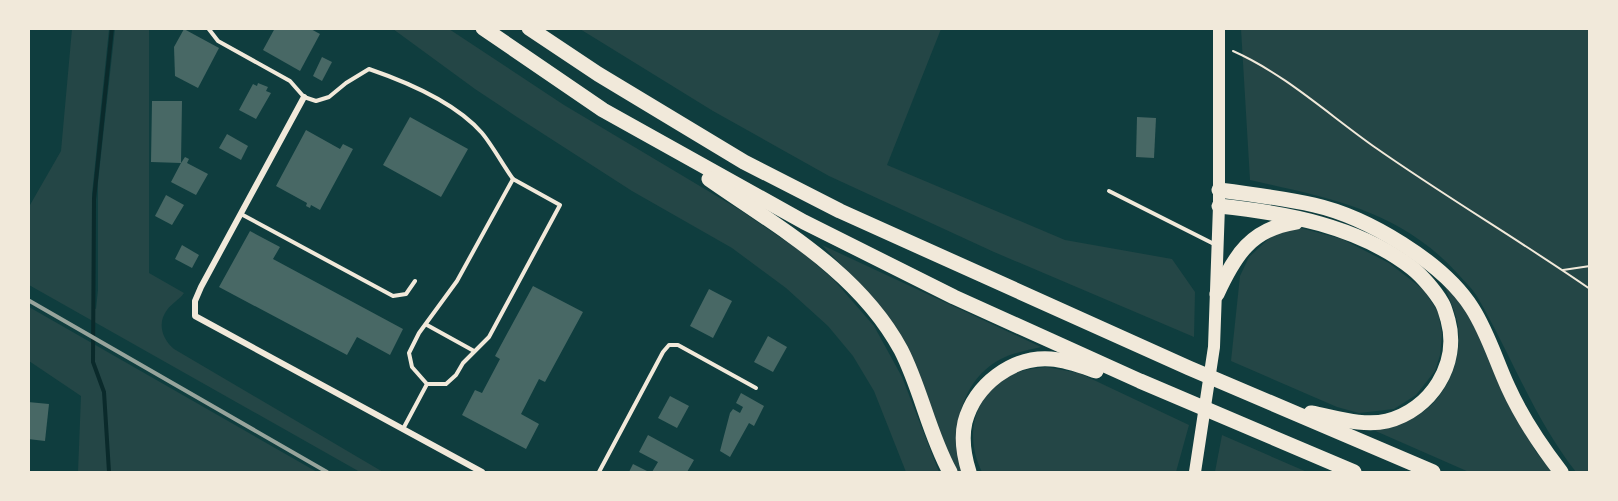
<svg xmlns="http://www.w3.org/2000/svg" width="1618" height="501" viewBox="0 0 1618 501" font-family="'DejaVu Sans',sans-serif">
  <rect width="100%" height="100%" fill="#0f3d3e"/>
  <g fill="#244646">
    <path d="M72,29h37l-17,165v113l4,2 2,-19v-108l17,-153h34v244l35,20c-5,7 -12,10 -17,17 -10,13 -5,29 7,39l209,123h-23l-331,-187v-80h1l31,-54z"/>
    <polygon points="393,29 449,29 564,105 740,210 803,253 833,279 874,326 902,377 939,472 906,472 874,391 853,356 828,326 786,288 732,248 632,191 517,117 475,89"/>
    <polygon points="580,29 941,29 887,165 1065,240 1172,259 1195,292 1194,337 994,252 829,176 713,111"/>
    <path d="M1241,29h348v443h-13c-42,-54 -64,-115 -98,-174 -5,-9 -14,-17 -20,-24 -58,-64 -129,-76 -208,-94z"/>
    <polygon points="1301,228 1342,239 1389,263 1424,290 1438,312 1442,334 1440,355 1435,371 1416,395 1394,409 1359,413 1337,407 1231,361 1240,276 1249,257 1274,234"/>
    <path d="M822,245l219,102c-13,3 -28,6 -40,12 -41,21 -51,73 -39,113h-6l-85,-176z"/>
    <path d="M1445,286l19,18 59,125 13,23 17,20h-84l-98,-43c15,-2 30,-5 44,-12 31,-17 48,-57 43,-91 -2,-13 -9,-27 -13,-40z"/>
    <polygon points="29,307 317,472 78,472 81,396 29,361"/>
    <path d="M1046,367l33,6 110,52 -13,47h-194c-17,-34 -10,-72 23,-94 12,-8 27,-9 41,-11z"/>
    <polygon points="1222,435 1307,472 1215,472"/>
  </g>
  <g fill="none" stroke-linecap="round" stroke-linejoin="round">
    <polyline stroke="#0a2a2b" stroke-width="4" points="109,472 104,392 93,362 94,199 112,28"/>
  </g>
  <g fill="#486865">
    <polygon points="275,28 309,28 320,34 300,71 263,50"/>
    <polygon points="184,29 219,48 198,88 175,76 174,47"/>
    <polygon points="322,57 332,62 322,81 313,76"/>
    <polygon points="258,83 268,87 266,91 271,93 256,119 239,110 253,84 257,86"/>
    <polygon points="152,101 182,101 181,163 185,157 189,159 187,163 208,174 196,195 171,182 181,163 151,162"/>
    <polygon points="410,117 468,149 441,197 383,165"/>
    <polygon points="1137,117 1156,118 1154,158 1136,157"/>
    <polygon points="306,130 340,149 343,144 353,149 320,210 311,205 310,208 306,206 307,203 276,186"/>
    <polygon points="227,134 248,146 241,160 219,148"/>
    <polygon points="166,195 184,205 172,225 155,216"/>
    <polygon points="250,231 280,247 273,259 403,329 390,355 357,337 347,355 219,287"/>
    <polygon points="182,245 199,255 192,268 175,259"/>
    <polygon points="533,286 583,312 545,382 539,379 521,414 539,424 526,449 462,415 475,390 482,393 500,359 495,356"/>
    <polygon points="709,289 732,301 713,338 690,326"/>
    <polygon points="768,336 787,347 773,372 754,362"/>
    <polygon points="741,393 764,406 754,426 749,423 730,457 720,451 730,413 733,409 740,413 743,407 736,403"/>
    <polygon points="670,396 689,406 677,428 658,418"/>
    <polygon points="28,402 49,404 45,441 28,439"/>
    <polygon points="648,435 694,460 687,472 652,472 658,462 639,452"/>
    <polygon points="633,464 649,472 629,472"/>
  </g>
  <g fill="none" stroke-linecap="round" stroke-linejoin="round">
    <g stroke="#f1e9da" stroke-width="2">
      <path d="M1233,51c52,23 96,64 143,97 70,49 143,92 214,141"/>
      <polyline points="1563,270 1590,266"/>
    </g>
    <g stroke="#f1e9da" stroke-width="4">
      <path d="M208,28l10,13 72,40 14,16 12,4 13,-4 17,-14 23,-14c38,13 86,33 113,64 10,12 21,32 31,46"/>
      <polygon points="513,179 560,205 489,337 463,363 456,375 446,384 427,384 412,367 409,353 419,333 457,281"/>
      <polyline points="1109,191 1216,245"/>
      <polyline points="241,214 393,296 406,294 415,281"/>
      <polyline points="427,325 474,351"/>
      <polyline points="403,429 427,384"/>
      <polyline points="599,472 663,352 669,345 678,345 756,388"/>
    </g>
    <polyline stroke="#f1e9da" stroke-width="6" points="304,97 201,287 195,301 195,316 482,472"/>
    <polyline stroke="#f1e9da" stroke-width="12" points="1195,472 1214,347 1219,206 1219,28"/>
    <g stroke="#f1e9da" stroke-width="15">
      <polyline points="483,28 603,110 804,222 954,297 1140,381 1354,472"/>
      <polyline points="529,28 598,74 744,162 840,211 1189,368 1433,472"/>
      <path d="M709,179c70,49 150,93 192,171 20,39 28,84 49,122"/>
      <path d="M1219,190c32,4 64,8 95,15 53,12 129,57 158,103 16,25 24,53 36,79 14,31 33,59 53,85"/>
      <path d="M1219,206c67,7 139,20 193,62 10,8 23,23 30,35 3,5 4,11 6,17 12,44 -17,90 -61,101 -24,6 -53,-4 -76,-8"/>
      <path d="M1217,294c18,-39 34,-65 79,-72"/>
      <path d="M969,472c-5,-16 -8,-33 -4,-50 10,-37 47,-66 86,-63 16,1 31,7 45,12"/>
    </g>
    <polyline stroke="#97a49c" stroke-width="4" points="28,300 327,472"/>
  </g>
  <rect width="1618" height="501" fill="none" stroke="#f1e9da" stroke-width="60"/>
</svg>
